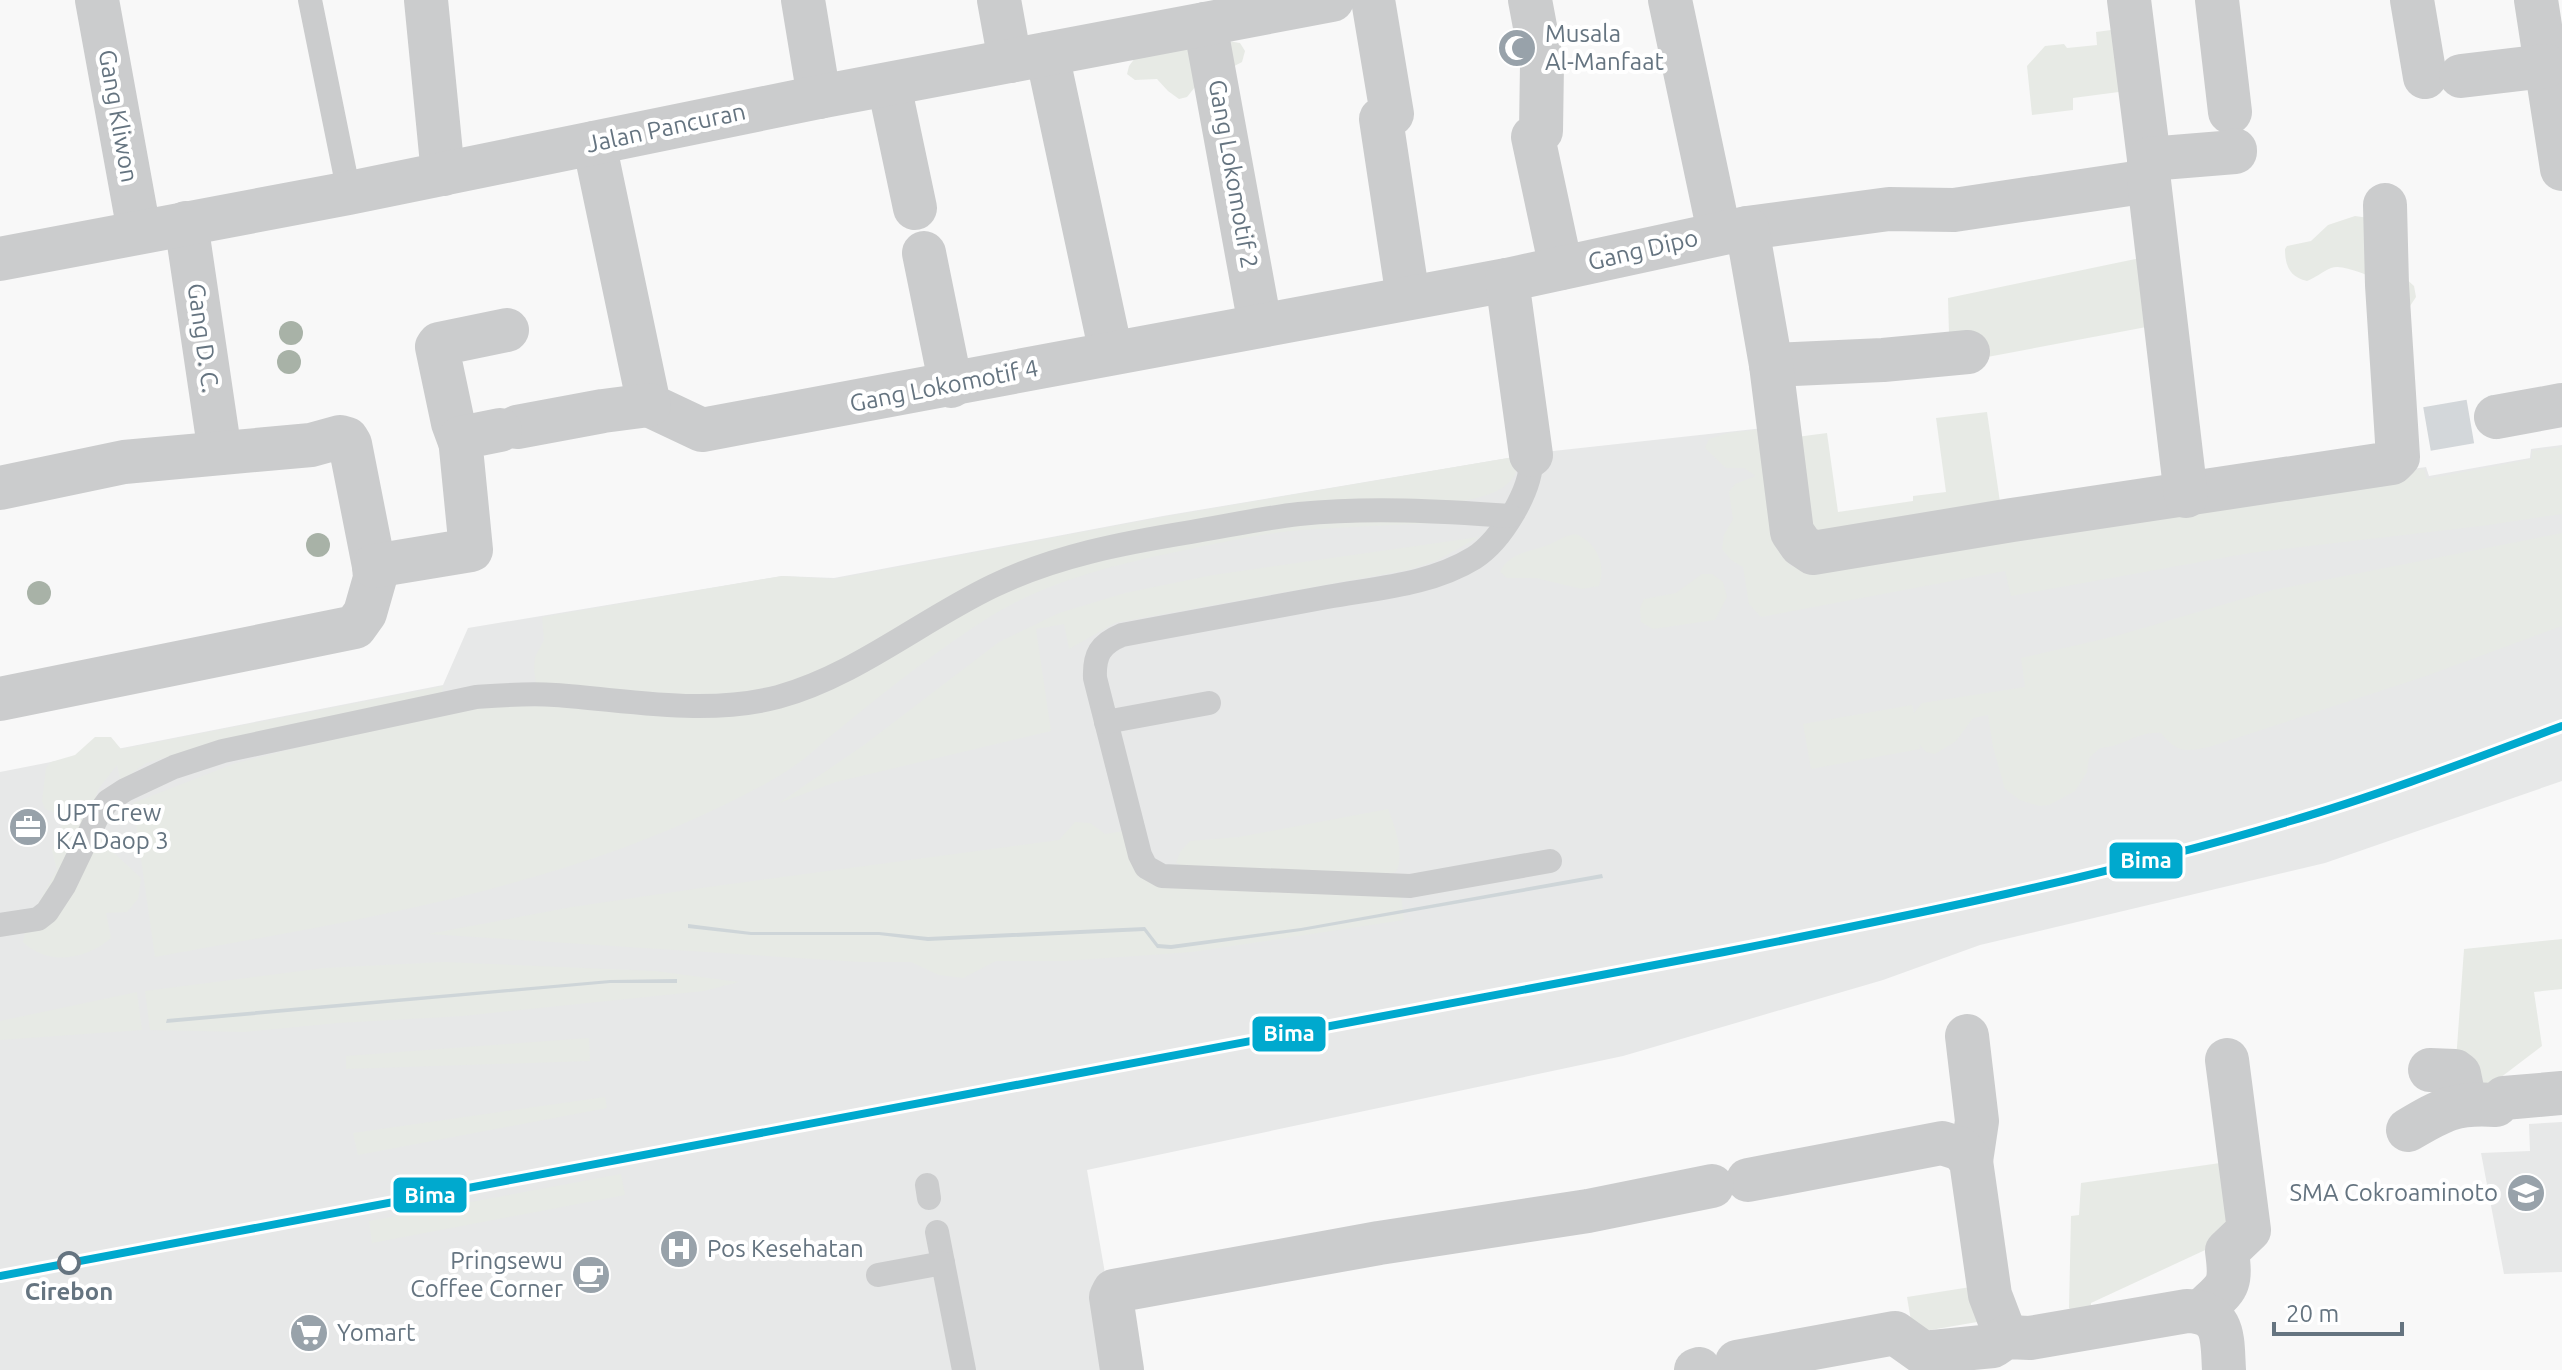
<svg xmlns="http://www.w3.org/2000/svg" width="2562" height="1370" viewBox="0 0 2562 1370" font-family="Ubuntu,sans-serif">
  <rect width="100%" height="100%" fill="#f8f8f8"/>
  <g fill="#e7e8e8">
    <polygon points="1773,427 1791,564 2180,502 2426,467 2429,476 2530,458 2531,449 2562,445 2562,781 2325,863 1980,945 1883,980 1623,1056 1087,1170 1113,1319 1113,1370 0,1370 0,772 443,685 468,628 782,576 834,578 1163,516 1544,452"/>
    <polygon points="2562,1122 2562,1272 2504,1274 2481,1153 2530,1151 2529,1124"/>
  </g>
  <g fill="#e7eae5">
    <polygon points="2127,28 2134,90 2073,98 2073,110 2032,115 2027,66 2045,46 2064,44 2067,48 2097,45 2096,32"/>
    <polygon points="1217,39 1240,43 1245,51 1242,62 1195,87 1187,97 1179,99 1168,91 1157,79 1135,80 1127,74 1129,66 1135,58"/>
    <path d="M2355,216l14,2 34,58 11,10 2,11 -10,15 -23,-32c-15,-3 -40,-17 -52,-12 -9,4 -16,10 -24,13 -17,-4 -22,-15 -22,-32l2,-3 24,-5 17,-16z"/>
    <polygon points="2145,257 2157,325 1982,358 1975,331 1949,334 1948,298"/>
    <polygon points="1987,412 2002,516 1818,546 1789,438 1827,433 1838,512 1913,501 1913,496 1946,492 1936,418"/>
    <polygon points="1772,428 1790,566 2424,469 2427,479 2532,459 2532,451 2562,447 2562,514 2481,526 2250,553 2011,596 2005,571 1761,617 1749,604 1743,567 1731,560 1722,549 1724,535 1733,519 1729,492 1735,484 1756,476 1744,468 1726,468 1705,448 1709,439 1728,433"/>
    <path d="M1520,456c-2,33 -30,39 -56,45l-395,46 -209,105 -68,31 -73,14 -183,-13 -2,-15 1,-12 9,-17 -2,-23 240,-41 52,3 328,-62z"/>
    <path d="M1464,521c-54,4 -108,5 -162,9 -37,3 -75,11 -112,19 -68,14 -139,30 -199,67 -54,34 -104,74 -153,114 -13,10 -25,22 -38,32 -32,23 -71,41 -106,57 -170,76 -357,105 -539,138l-22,-154 103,-40 108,-27 164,-34 226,14 315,-145 249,-49z"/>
    <path d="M2562,533v93l-136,50 -217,71c-24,5 -32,6 -48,-14 -23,-2 -38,14 -61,15l-11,10 -2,14 -12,19 -26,14 -10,1 -19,-6 -15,-11 -12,-42 -5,-32 -15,3 -17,23 -21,13 -9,-2 -7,-8 1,5 -109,20 -8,-45 109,-19 2,8 8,-10 103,-16 -4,-29 95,-22 157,-46z"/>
    <path d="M1576,534c22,10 30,31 23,52l-17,3 -46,-11h-29l-7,-6c9,-19 28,-20 45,-26 12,-4 19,-11 31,-12z"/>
    <polygon points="1479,537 1436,561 1408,570 1115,623 1069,649 1064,624 1036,629 1051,731 836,782 779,803 864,745 999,642 1059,613 1125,593 1213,575"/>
    <polygon points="1702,574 1712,574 1723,582 1727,597 1715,620 1653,629 1641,622 1640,608 1644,599 1676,593"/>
    <path d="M443,686l-1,8 -239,53 -57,16 -25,18 -4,-16 -18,23 -5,13 -2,13 21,38 28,26 -3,21 -11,13 -21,1 5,25c-25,22 -63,28 -88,4l4,-19 30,-53 -5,-20 10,-27 -2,-8 -15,-6 -3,-8 4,-33 5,-6 24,-7 20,-18h16l10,12z"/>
    <path d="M1388,809c7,18 17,45 8,63l-16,5 -196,-11 -8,-3 4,-11 10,-11 49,-4z"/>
    <polygon points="1075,822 1090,823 1105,834 1124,831 1133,868 1401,896 1404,920 1192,952 1065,961 996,961 963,978 939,975 911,962 860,962 428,934 572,907 701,888 1059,840"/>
    <polygon points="2562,939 2562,989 2534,992 2542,1046 2492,1084 2473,1093 2456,1061 2464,949"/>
    <polygon points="444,962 655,971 739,982 704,991 463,1016 338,1023 244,1032 150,1030 145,991 324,968"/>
    <polygon points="137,992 142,1030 0,1040 0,1021"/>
    <polygon points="589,1038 590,1061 346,1069 346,1056"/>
    <polygon points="605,1097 607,1108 358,1155 353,1133"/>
    <polygon points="2234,1161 2241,1221 2216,1245 2091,1303 2091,1307 2076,1315 2069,1308 2071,1216 2079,1215 2081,1183"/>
    <polygon points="621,1174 625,1195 372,1243 369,1221"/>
    <polygon points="1977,1286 1983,1321 1913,1333 1907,1297"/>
  </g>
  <g fill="#ced5d8">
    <polygon points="1602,874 1603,878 1301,931 1171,949 1157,948 1144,931 928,941 879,935 751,935 688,928 688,924 751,932 879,932 928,937 1145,927 1158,944 1171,945 1301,928"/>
    <polygon points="677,979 677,983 610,983 166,1023 167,1019 610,980"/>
  </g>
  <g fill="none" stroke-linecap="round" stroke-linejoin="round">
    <polyline stroke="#d3d7da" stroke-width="44" stroke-dasharray="44 22" stroke-linecap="butt" points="2427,429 2496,417"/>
    <g stroke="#cbcccd" stroke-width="24">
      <polyline points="310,0 349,193"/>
      <path d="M1531,455c3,33 -30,86 -57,103 -44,27 -98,30 -147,39 -69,13 -137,25 -205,38 -22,9 -28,20 -27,43l45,177 6,12 16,9 248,10 140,-25"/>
      <polyline points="1106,722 1209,703"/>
      <path d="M0,925l38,-6 9,-7 17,-26 35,-73 9,-12 17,-11 49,-23 49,-16 253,-54c27,-2 52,-4 79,-2 74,5 149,21 223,2 79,-22 142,-76 215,-111 62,-30 130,-43 198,-54 36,-6 72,-14 108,-18 70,-7 141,-3 212,2"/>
      <polyline points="927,1185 929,1198"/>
      <polyline points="937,1232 943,1263"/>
      <polyline points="878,1275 943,1263 964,1370"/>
    </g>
    <g stroke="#cbcccd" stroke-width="44">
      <polyline points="97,0 139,231"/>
      <polyline points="426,0 443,174"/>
      <polyline points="803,0 819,97"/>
      <polyline points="999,0 1010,61"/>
      <polyline points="1373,0 1392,114 1381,119 1408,298"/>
      <polyline points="1530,0 1542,64 1541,131 1533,137 1561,268"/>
      <polyline points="1670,0 1719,232"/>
      <polyline points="2129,0 2149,159"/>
      <polyline points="2217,0 2230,112"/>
      <polyline points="2412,0 2425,77"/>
      <polyline points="2536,0 2562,169"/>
      <polyline points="1205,24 1260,325"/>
      <polyline points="1047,54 1111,353"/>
      <polyline points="2461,76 2546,66"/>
      <polyline points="889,85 915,208"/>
      <polyline points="594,143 649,405 702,430 1507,280"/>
      <polyline points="186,223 220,453"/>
      <polyline points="1747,228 1889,209 1954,210 2149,181"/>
      <polyline points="924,253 951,386"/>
      <polyline points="0,259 349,193 819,97 1332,0"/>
      <polyline points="1771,365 1883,360 1968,352"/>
      <polyline points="2496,417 2562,405"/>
      <polyline points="517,427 603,411 649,405"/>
      <polyline points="460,442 453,423 437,347 439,344 507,330"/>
      <polyline points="1531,455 1507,280 1747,228 1771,365 1792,532 1801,545 1813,553 2012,520 2392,463 2398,457 2387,285 2385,205"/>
      <polyline points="0,488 124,462 311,445 340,437 347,439 350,444 374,566 375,578 365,613 355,627 0,699"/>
      <polyline points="2186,496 2149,181 2149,159 2235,152 2235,150"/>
      <polyline points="374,566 471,550 460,438 500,430"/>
      <polyline points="1967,1036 1977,1121 1971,1161"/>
      <polyline points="2430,1070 2455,1071 2459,1074 2465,1103"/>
      <path d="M2408,1130c34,-20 47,-28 88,-25l8,-7 58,-5"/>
      <polyline points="1748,1180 1942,1143 1961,1149 1971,1161 1990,1295 2006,1337"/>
      <path d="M2201,1312c26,-26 31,-23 26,-61l22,-21 -22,-170"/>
      <path d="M1737,1362l158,-29 28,20 70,-7 13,-9 24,1 157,-27c39,1 35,28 37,59"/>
      <polyline points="1122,1370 1111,1297 1114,1291 1379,1243 1588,1211 1712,1186"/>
      <polyline points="1696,1370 1699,1369"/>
    </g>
    <defs>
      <path id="rail-1" d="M0,1276l1724,-324c189,-37 378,-75 563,-130 93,-27 184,-62 275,-96"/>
    </defs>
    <use href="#rail-1" stroke="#fff" stroke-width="14"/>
    <use href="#rail-1" stroke="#00a9ce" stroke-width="8"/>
  </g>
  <g fill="#a8b2a7">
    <circle cx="291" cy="333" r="12"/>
    <circle cx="289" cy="362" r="12"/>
    <circle cx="318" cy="545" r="12"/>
    <circle cx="39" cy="593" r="12"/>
  </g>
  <defs>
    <symbol id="mosque-disc" viewBox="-11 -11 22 22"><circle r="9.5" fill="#98a2aa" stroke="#fff"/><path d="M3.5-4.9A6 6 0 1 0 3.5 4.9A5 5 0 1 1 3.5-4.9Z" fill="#fff"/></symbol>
    <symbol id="office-disc" viewBox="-11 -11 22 22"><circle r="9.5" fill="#98a2aa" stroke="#fff"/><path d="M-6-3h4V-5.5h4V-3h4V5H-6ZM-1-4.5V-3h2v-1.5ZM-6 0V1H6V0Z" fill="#fff"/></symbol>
    <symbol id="school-disc" viewBox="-11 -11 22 22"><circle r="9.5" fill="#98a2aa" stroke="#fff"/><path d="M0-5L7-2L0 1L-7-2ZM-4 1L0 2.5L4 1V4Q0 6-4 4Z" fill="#fff"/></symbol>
    <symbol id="hospital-disc" viewBox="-11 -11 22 22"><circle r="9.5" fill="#98a2aa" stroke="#fff"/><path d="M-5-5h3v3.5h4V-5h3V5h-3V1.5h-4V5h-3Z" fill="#fff"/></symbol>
    <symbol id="cafe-disc" viewBox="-11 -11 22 22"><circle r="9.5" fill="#98a2aa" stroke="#fff"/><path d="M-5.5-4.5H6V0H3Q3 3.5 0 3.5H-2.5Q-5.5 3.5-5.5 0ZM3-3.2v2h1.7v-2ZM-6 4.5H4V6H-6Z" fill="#fff"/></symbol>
    <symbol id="supermarket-disc" viewBox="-11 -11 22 22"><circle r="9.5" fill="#98a2aa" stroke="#fff"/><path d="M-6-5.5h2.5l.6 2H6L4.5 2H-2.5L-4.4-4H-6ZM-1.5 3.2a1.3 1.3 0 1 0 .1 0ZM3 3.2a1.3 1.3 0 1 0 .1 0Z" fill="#fff"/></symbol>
  </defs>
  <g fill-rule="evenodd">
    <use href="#mosque-disc" x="1495" y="26" width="44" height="44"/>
    <use href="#office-disc" x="6" y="805" width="44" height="44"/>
    <use href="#school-disc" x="2504" y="1171" width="44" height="44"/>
    <use href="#hospital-disc" x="657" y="1227" width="44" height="44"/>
    <use href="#cafe-disc" x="569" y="1253" width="44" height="44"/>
    <use href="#supermarket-disc" x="287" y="1311" width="44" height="44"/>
  </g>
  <circle fill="#fff" stroke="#657480" stroke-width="4" cx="69" cy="1263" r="10"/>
  <g text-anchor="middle" stroke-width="8" stroke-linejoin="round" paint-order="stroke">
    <g font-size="24" fill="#657480" stroke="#fff" text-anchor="start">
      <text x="1545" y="42">Musala<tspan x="1545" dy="28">Al-Manfaat</tspan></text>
      <text x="56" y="821">UPT Crew<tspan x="56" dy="28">KA Daop 3</tspan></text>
      <text x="2498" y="1201" text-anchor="end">SMA Cokroaminoto</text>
      <text x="707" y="1257">Pos Kesehatan</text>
      <text x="563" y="1269" text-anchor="end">Pringsewu<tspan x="563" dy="28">Coffee Corner</tspan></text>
      <text x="337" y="1341">Yomart</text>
    </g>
    <g font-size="24" fill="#657480" stroke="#fff">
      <text transform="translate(118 116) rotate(80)" y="8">Gang Kliwon</text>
      <text transform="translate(666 128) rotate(-12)" y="8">Jalan Pancuran</text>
      <text transform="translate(1233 174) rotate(80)" y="8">Gang Lokomotif 2</text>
      <text transform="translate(1643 250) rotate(-13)" y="8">Gang Dipo</text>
      <text transform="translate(203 338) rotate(82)" y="8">Gang D. C.</text>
      <text transform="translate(944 386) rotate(-11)" y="8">Gang Lokomotif 4</text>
    </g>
    <g font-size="24" font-weight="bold" fill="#657480" stroke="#fff">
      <text x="69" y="1300">Cirebon</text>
    </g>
  </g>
  <g stroke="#fff" stroke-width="3">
    <rect x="2108" y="841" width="76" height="39" rx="8" fill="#00a9ce"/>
    <rect x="1251" y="1015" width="76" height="38" rx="8" fill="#00a9ce"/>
    <rect x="392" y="1176" width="76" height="38" rx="8" fill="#00a9ce"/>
  </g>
  <g font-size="22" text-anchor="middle" font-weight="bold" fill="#fff">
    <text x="2146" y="868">Bima</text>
    <text x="1289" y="1041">Bima</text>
    <text x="430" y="1203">Bima</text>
  </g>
  <path d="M2274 1322v12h128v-12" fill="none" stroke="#657480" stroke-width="4"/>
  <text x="2286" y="1322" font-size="24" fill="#657480" stroke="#ffffff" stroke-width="6" paint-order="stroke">20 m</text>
</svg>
